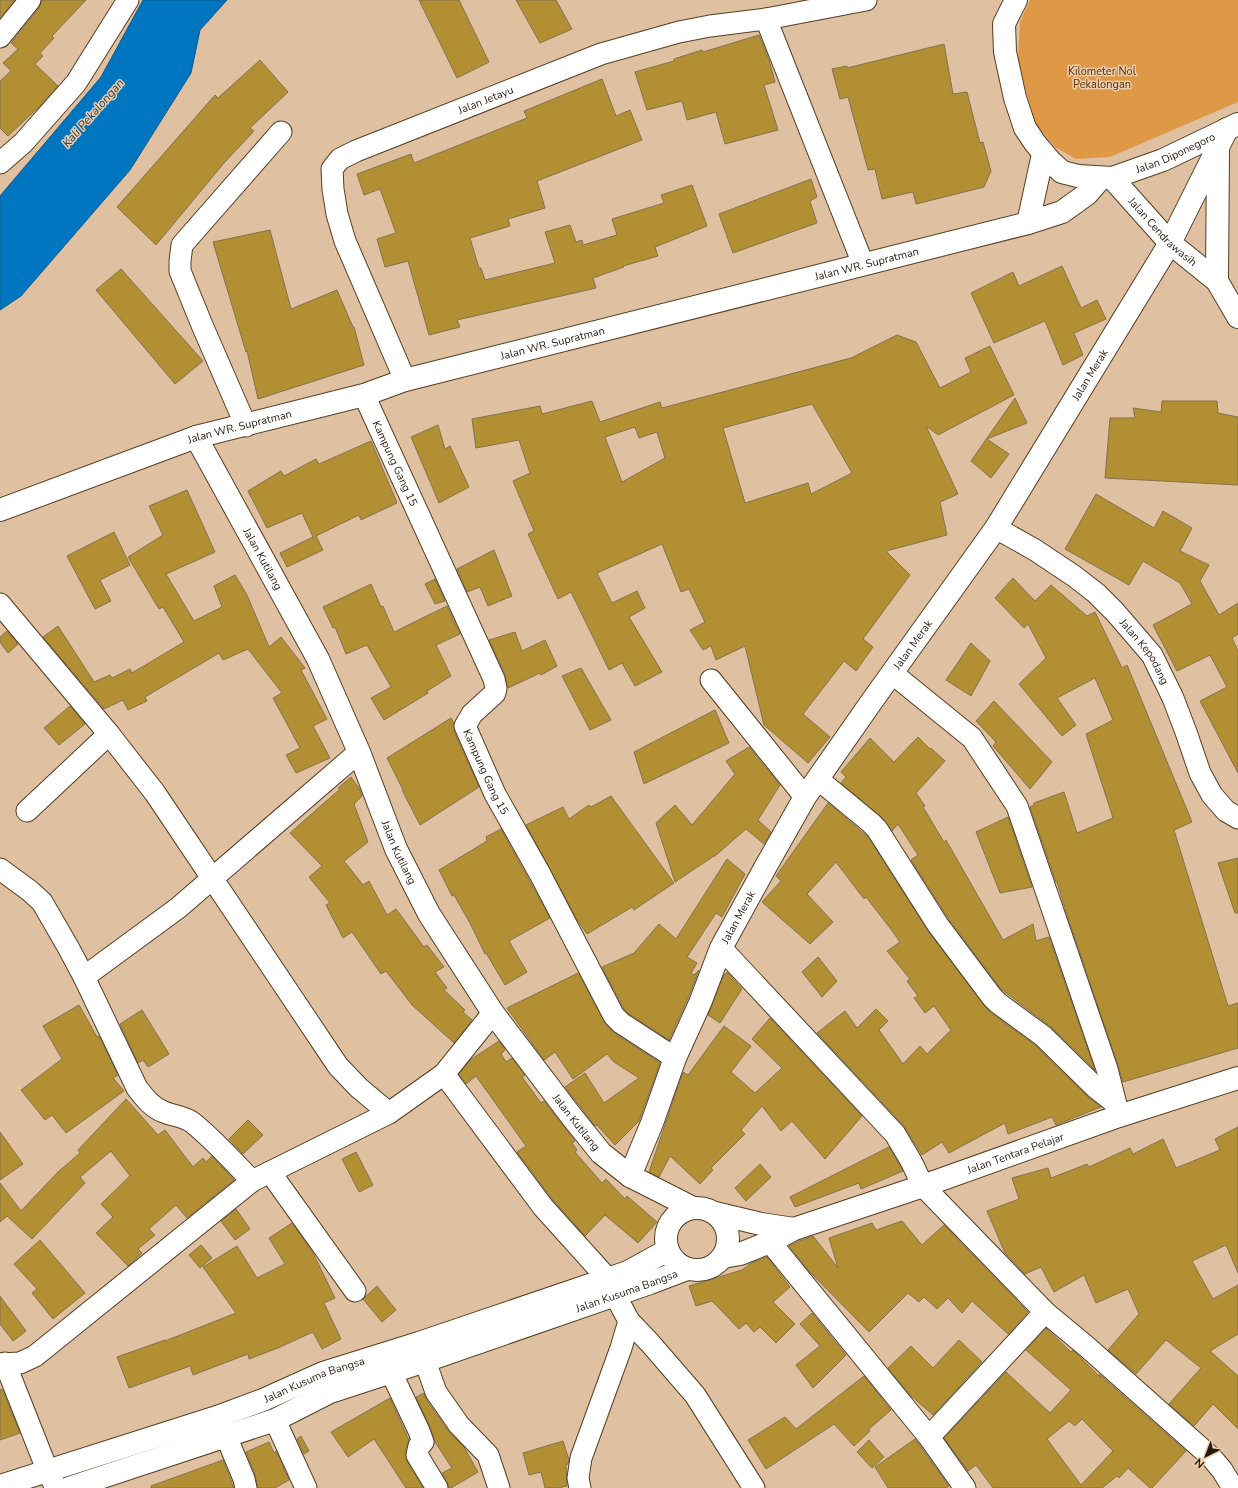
<svg xmlns="http://www.w3.org/2000/svg" width="1238" height="1488" viewBox="0 0 1238 1488" font-family="'Nunito Sans',sans-serif">
  <rect width="100%" height="100%" fill="#dfc0a0"/>
  <polygon fill="#df9845" points="1030,0 1238,0 1238,102 1110,157 1076,159 1055,147 1035,123 1018,62 1020,22"/>
  <polygon fill="#0075c0" stroke="#0c5a8b" points="143,0 227,0 200,30 191,73 130,170 21,296 0,310 0,196 101,77"/>
  <g fill="#b28f32" stroke="#83734e" fill-rule="evenodd">
    <polygon points="0,0 15,0 0,18"/>
    <polygon points="42,0 86,0 52,36 54,38 40,53 43,56 35,64 58,86 41,105 8,136 0,128 0,81 11,71 3,63 18,49 11,43 39,8"/>
    <polygon points="419,0 459,0 489,62 457,78"/>
    <polygon points="516,0 556,0 572,29 540,43"/>
    <polygon points="759,35 769,60 775,82 764,85 778,130 725,144 716,112 687,120 682,101 647,110 635,72 674,61 674,59 702,50 703,52"/>
    <polygon points="944,44 953,94 967,92 980,143 983,142 991,171 984,187 916,204 913,192 882,199 875,169 868,170 848,97 840,99 832,69 847,66 847,68"/>
    <polygon points="260,60 288,92 250,128 254,131 224,163 156,245 117,207 215,95 218,98"/>
    <polygon points="602,79 616,116 630,110 642,140 537,181 545,208 508,219 510,226 470,238 479,268 481,268 485,280 555,263 545,232 570,225 576,242 582,240 583,245 617,235 612,219 664,203 661,195 692,185 707,226 655,247 658,256 623,266 624,267 593,278 596,288 457,320 460,327 429,335 408,261 385,267 377,239 396,233 380,189 364,195 357,174 411,154 414,163 527,118 524,111"/>
    <polygon points="811,179 817,197 810,201 817,223 733,253 719,214"/>
    <polygon points="270,230 291,309 337,290 353,327 354,327 364,365 258,399 247,351 246,352 213,242"/>
    <polygon points="1062,266 1081,308 1097,300 1106,319 1074,333 1083,355 1063,365 1045,321 994,343 971,293 1013,272 1019,286"/>
    <polygon points="121,269 203,361 175,384 96,290"/>
    <path d="M897,335l19,7 24,46 31,-16 -6,-14 25,-12 24,49 -76,40 -12,-9 32,68 -18,8 7,33 -61,16 24,24 -47,64 10,8 -17,24 -12,-10 -41,53 27,23 -22,26 -44,-38 -19,-79 -29,14 -5,-14 -8,4 -13,-20 15,-8 -16,-33 -8,3 -19,-48 -65,29 15,30 25,-12 8,17 -16,9 33,55 -27,14 -13,-23 -13,7 -38,-78 -13,7 -30,-65 6,-3 -21,-50 17,-8 -11,-33 -43,8 -4,-29 68,-13 2,8 50,-13 8,21 60,-20 2,6 189,-50zM812,404l40,69 -41,21 -3,-11 -63,20 -22,-75zM635,427l4,11 18,-6 8,26 -43,24 -17,-45z"/>
    <polygon points="1015,398 1027,423 987,439 1009,454 991,478 971,461"/>
    <polygon points="1162,401 1217,401 1218,413 1238,417 1238,485 1105,478 1110,418 1135,418 1133,408 1161,412"/>
    <polygon points="438,425 445,449 450,446 469,487 439,503 411,437"/>
    <polygon points="371,441 397,503 361,520 359,515 316,536 323,550 287,567 280,553 313,537 302,513 267,528 248,491 281,471 284,476 316,459 319,464"/>
    <polygon points="187,490 215,552 166,574 194,621 222,607 214,586 235,575 247,595 269,647 281,637 305,668 301,670 327,719 313,726 330,758 296,773 286,755 300,748 273,698 282,693 248,649 223,660 219,653 145,697 147,701 128,710 123,700 104,709 43,637 58,626 94,682 110,675 112,678 130,669 132,673 184,642 163,607 159,609 128,557 163,535 149,506"/>
    <polygon points="1096,494 1154,528 1163,511 1192,528 1180,551 1209,565 1200,581 1219,615 1238,603 1238,634 1232,638 1238,651 1238,773 1200,701 1227,687 1210,655 1177,671 1153,625 1192,604 1180,583 1143,561 1129,585 1065,549"/>
    <polygon points="114,532 130,565 100,580 111,601 95,609 67,556"/>
    <polygon points="494,550 512,596 488,606 480,587 467,592 457,569"/>
    <polygon points="1013,578 1035,601 1051,585 1087,616 1095,612 1122,668 1127,665 1192,822 1174,830 1228,1006 1238,1003 1238,1048 1123,1082 1118,1065 1068,918 1057,882 1056,882 1030,807 1034,805 1034,803 1064,792 1077,833 1113,818 1086,734 1113,720 1095,678 1057,698 1076,725 1062,736 1019,684 1046,658 1028,624 1024,628 995,598"/>
    <polygon points="435,579 445,601 435,604 425,584"/>
    <polygon points="371,584 381,607 383,606 394,632 447,606 460,634 436,645 451,676 427,691 428,693 384,720 371,698 391,687 367,645 346,654 335,627 333,628 323,607"/>
    <polygon points="7,631 18,644 8,653 0,642 0,637"/>
    <polygon points="515,632 522,651 545,640 557,666 541,675 540,673 508,688 505,674 489,640"/>
    <polygon points="971,643 990,661 971,696 946,680"/>
    <polygon points="581,668 611,720 590,730 562,676"/>
    <polygon points="994,701 1052,762 1030,789 993,746 996,742 976,721"/>
    <polygon points="70,706 85,724 59,745 44,728"/>
    <polygon points="715,710 729,743 644,784 634,752"/>
    <polygon points="451,718 454,723 454,731 479,787 420,825 402,790 403,790 387,758"/>
    <polygon points="918,737 930,749 931,748 945,761 916,793 925,806 923,807 944,842 946,840 1003,940 1033,924 1036,941 1049,937 1095,1070 1051,1027 1001,989 948,918 911,860 918,855 898,824 892,831 879,815 841,783 846,777 841,772 870,738 894,762"/>
    <polygon points="749,747 780,785 758,820 771,832 764,844 746,829 715,856 714,856 675,882 656,823 675,805 692,825 735,774 726,761"/>
    <polygon points="351,777 359,788 362,796 354,804 368,842 344,861 363,885 369,881 387,915 396,909 424,947 427,945 444,967 435,972 447,988 444,990 465,1010 463,1012 472,1020 454,1043 412,1005 386,971 381,974 352,932 343,938 326,905 330,903 309,877 322,866 290,833 340,789 338,788"/>
    <polygon points="611,796 674,883 634,910 632,907 587,934 576,918 526,825 563,807 569,819 589,805 591,807"/>
    <polygon points="828,803 868,837 928,931 984,1005 991,1013 1035,1045 1088,1097 1101,1107 1056,1125 1052,1117 1008,1134 1005,1123 949,1153 942,1142 922,1155 904,1126 817,1033 845,1011 857,1028 876,1009 888,1021 879,1030 903,1064 920,1046 927,1054 951,1030 934,1006 925,1013 914,998 918,996 907,981 910,979 887,951 900,942 890,928 866,897 864,899 836,862 807,894 833,922 810,944 762,902 781,881 776,876"/>
    <polygon points="1008,817 1032,887 1000,893 976,832"/>
    <polygon points="501,829 550,918 509,941 527,972 505,985 486,953 485,954 470,923 454,895 452,896 439,870 487,841 486,837"/>
    <polygon points="1238,858 1238,913 1235,913 1218,863"/>
    <polygon points="727,859 745,874 722,917 716,913 687,957 697,963 691,973 694,975 699,970 688,998 669,1040 629,1014 624,1009 602,967 634,953 659,924 676,939"/>
    <polygon points="818,957 837,981 822,997 802,972"/>
    <polygon points="727,972 742,989 720,1023 708,1015 724,974 725,975"/>
    <polygon points="578,973 606,1024 614,1033 660,1063 639,1121 615,1145 597,1125 595,1126 565,1087 585,1073 604,1103 639,1078 614,1062 607,1054 573,1079 555,1052 544,1060 507,1008"/>
    <polygon points="79,1005 97,1037 99,1036 118,1075 113,1078 124,1091 66,1133 52,1115 45,1120 21,1090 62,1059 43,1026"/>
    <polygon points="142,1010 169,1054 148,1067 143,1060 138,1063 120,1024"/>
    <polygon points="770,1018 862,1116 825,1159 792,1121 781,1131 762,1106 741,1130 745,1134 711,1168 713,1170 700,1184 670,1156 659,1177 649,1172 683,1072 688,1075 724,1026 751,1046 731,1072 755,1093 782,1068 752,1039"/>
    <polygon points="499,1041 505,1050 501,1054 506,1062 512,1058 525,1075 522,1077 541,1103 544,1101 575,1141 572,1143 577,1150 575,1152 602,1183 606,1179 625,1199 627,1196 657,1222 638,1243 605,1215 585,1236 552,1199 517,1152 526,1146 476,1076 466,1084 459,1074 470,1060"/>
    <polygon points="126,1099 158,1135 165,1130 193,1167 203,1158 206,1162 212,1156 234,1180 187,1218 176,1205 149,1229 155,1235 138,1249 142,1253 128,1266 96,1233 113,1217 101,1204 130,1176 111,1151 80,1177 85,1183 32,1239 7,1216 0,1222 0,1183 21,1211 58,1172 80,1153 78,1150"/>
    <polygon points="248,1120 263,1135 243,1154 229,1139"/>
    <polygon points="1238,1127 1238,1273 1226,1245 1192,1261 1213,1299 1238,1285 1238,1334 1210,1351 1238,1376 1238,1429 1213,1404 1194,1426 1169,1404 1201,1368 1166,1340 1136,1374 1108,1350 1139,1314 1128,1289 1096,1303 1084,1275 1054,1292 1041,1267 1025,1274 1005,1253 987,1211 1019,1199 1012,1178 1048,1168 1051,1178 1087,1164 1089,1167 1130,1148 1133,1154 1163,1139 1176,1168 1220,1150 1215,1139"/>
    <polygon points="0,1132 23,1164 0,1180"/>
    <polygon points="889,1147 903,1171 861,1189 859,1183 795,1207 790,1197"/>
    <polygon points="356,1152 373,1185 359,1192 342,1159"/>
    <polygon points="760,1164 771,1177 746,1201 735,1188"/>
    <polygon points="236,1209 250,1229 235,1240 221,1221"/>
    <polygon points="902,1221 922,1245 944,1225 1028,1312 1008,1334 972,1301 962,1313 948,1298 937,1309 924,1297 919,1302 908,1293 869,1332 809,1271 789,1246 799,1241 813,1236 838,1268 829,1238 872,1223 876,1230"/>
    <polygon points="292,1223 313,1253 335,1298 324,1303 341,1339 322,1349 313,1332 278,1348 249,1359 248,1354 193,1375 190,1366 129,1388 117,1357 165,1340 165,1341 236,1313 203,1267 237,1246 257,1278 285,1264 269,1238"/>
    <polygon points="40,1240 85,1293 53,1319 32,1293 37,1289 14,1264"/>
    <polygon points="201,1245 212,1258 200,1268 189,1255"/>
    <polygon points="767,1257 790,1287 773,1302 795,1324 776,1343 760,1327 754,1332 746,1323 739,1329 712,1301 696,1306 689,1286 742,1270 751,1263"/>
    <polygon points="377,1286 396,1310 382,1322 363,1299"/>
    <polygon points="0,1296 26,1331 13,1341 0,1324"/>
    <polygon points="812,1313 846,1355 813,1388 796,1365 820,1346 800,1324"/>
    <path d="M1046,1328l25,24 2,-2 28,28 -2,-4 87,77 -34,37h-2l-22,-20 -9,10 -2,-2 -15,12h-109l-17,-23 -8,6 -24,-33 62,-66 44,41 21,-23 -45,-40zM1082,1419l31,32 -32,34 -34,-46 22,-18 6,5z"/>
    <polygon points="959,1340 982,1362 933,1415 909,1394 888,1368 911,1346 933,1368"/>
    <polygon points="864,1376 891,1410 868,1430 870,1431 854,1446 834,1424 766,1469 748,1440 785,1417 796,1429"/>
    <polygon points="2,1389 20,1433 0,1440 0,1390"/>
    <polygon points="424,1393 426,1399 449,1432 464,1447 478,1472 451,1488 449,1488 447,1482 442,1473 452,1468 435,1442 430,1427 416,1397"/>
    <polygon points="390,1398 409,1440 405,1452 407,1461 423,1488 406,1488 374,1439 348,1457 331,1432"/>
    <polygon points="301,1436 309,1451 304,1454 297,1439"/>
    <polygon points="915,1439 949,1486 946,1488 888,1488 875,1467"/>
    <polygon points="869,1440 884,1457 872,1468 857,1452"/>
    <polygon points="563,1441 569,1460 568,1464 566,1465 567,1486 558,1488 545,1488 541,1472 529,1475 523,1453"/>
    <polygon points="269,1442 274,1453 276,1451 289,1480 275,1488 258,1488 255,1474 246,1452"/>
    <polygon points="223,1460 234,1488 151,1488 151,1486"/>
  </g>
  <g fill="none" stroke-linecap="round" stroke-linejoin="round">
    <defs>
      <g id="minor">
        <polyline points="766,19 863,264"/>
        <polyline points="0,37 30,0"/>
        <polyline points="0,163 23,143 76,83 128,0"/>
        <path id="s1" d="M405,380l-60,-139 -8,-27 -4,-25 -1,-20 8,-10 16,-8 245,-97 78,-22 31,-6 56,-7 100,-19"/>
        <path id="s2" d="M364,395l130,284 2,9 -1,5 -23,21 -7,12 30,68 45,80 74,142 7,7 54,35"/>
        <polyline points="246,426 202,325 180,271 180,261 182,245 281,132"/>
        <path id="s3" d="M996,528l39,22 39,26 22,17 19,19 37,43 21,43 13,34 14,41 12,22 14,16 12,7"/>
        <polyline points="0,604 109,734 155,793 338,1066 359,1088 389,1113"/>
        <polyline points="892,673 972,738 1017,806 1107,1069 1119,1116"/>
        <polyline points="711,680 805,797"/>
        <polyline points="819,780 871,823 877,829 938,925 992,997 998,1003 1043,1036 1096,1088 1115,1103"/>
        <polyline points="27,811 109,734"/>
        <path d="M0,869l30,22 12,11 26,45 16,30 53,111c7,9 15,20 27,24 9,4 20,4 29,11 21,17 40,38 59,58"/>
        <polyline points="721,948 895,1134 911,1161 923,1186 1045,1312 1086,1346 1211,1457 1222,1470 1233,1488"/>
        <polyline points="84,977 178,908 359,752"/>
        <polyline points="444,1074 543,1207 607,1278"/>
        <polyline points="270,1172 355,1291"/>
        <polyline points="770,1242 929,1437 965,1488"/>
        <polyline points="629,1321 650,1343 695,1395 754,1488"/>
        <polyline points="425,1361 436,1392 459,1425 488,1455 499,1488"/>
        <polyline points="5,1363 48,1472 56,1488"/>
        <polyline points="0,1364 20,1363 35,1356 252,1181 389,1113 444,1074 493,1013"/>
        <polyline points="391,1372 419,1431 423,1442 419,1446 417,1455 437,1488"/>
        <polyline points="275,1420 306,1488"/>
        <polyline points="226,1436 244,1479 246,1488"/>
        <polyline points="929,1437 1045,1312"/>
        <polyline points="580,1488 578,1478 581,1458 621,1348 629,1321 615,1295"/>
      </g>
      <g id="tertiary">
        <path id="s4" d="M1112,178l58,65 47,38 21,36"/>
        <polyline points="1028,223 1043,154"/>
        <polyline points="1217,281 1218,151"/>
        <path id="s5" d="M196,437l122,222 41,93 37,97 33,65 64,99 79,104 29,36 29,23 63,32"/>
        <path id="s6" d="M0,510l196,-73 168,-42 41,-15 623,-157 34,-11 25,-18 14,-16"/>
        <path id="s7" d="M630,1176l22,-53 23,-65 25,-55 21,-55 45,-82 39,-69 67,-96 124,-173 174,-285 57,-114"/>
        <circle cx="697" cy="1239" r="31"/>
        <polyline points="715,1213 761,1224 794,1229"/>
        <path id="s8" d="M723,1257l17,-3 30,-12 24,-13 129,-43 196,-70 119,-38"/>
        <path id="s9" d="M0,1486l217,-69 46,-17 60,-27 96,-30 209,-71 40,-22"/>
        <path id="s10" d="M69,1488l206,-68 55,-28 95,-31 225,-78 37,-14"/>
      </g>
      <g id="primary">
        <path id="s11" d="M1016,0l-12,24 1,28 10,46 10,30 10,15 16,19 11,10 16,4 34,2 51,-18 75,-36"/>
      </g>
    </defs>
    <use href="#minor" stroke="#573d20" stroke-width="23"/>
    <use href="#tertiary" stroke="#573d20" stroke-width="24"/>
    <use href="#primary" stroke="#573d20" stroke-width="24"/>
    <use href="#minor" stroke="#fff" stroke-width="21"/>
    <use href="#tertiary" stroke="#fff" stroke-width="22"/>
    <use href="#primary" stroke="#fff" stroke-width="22"/>
  </g>
  <g text-anchor="middle" stroke-width="3" stroke-linejoin="round" paint-order="stroke">
    <g font-size="11" fill="#533309" stroke="#ecccac">
      <text x="1102" y="75">Kilometer Nol<tspan x="1102" dy="13">Pekalongan</tspan></text>
    </g>
    <g font-size="11" fill="#271b0f" stroke="#ecccac">
      <text dy="4" stroke="none"><textPath href="#s1" startOffset="395">Jalan Jetayu</textPath></text>
      <text dy="4" stroke="none"><textPath href="#s11" startOffset="310">Jalan Diponegoro</textPath></text>
      <text dy="4" stroke="none"><textPath href="#s4" startOffset="74">Jalan Cendrawasih</textPath></text>
      <text dy="4" stroke="none"><textPath href="#s6" startOffset="902">Jalan WR. Supratman</textPath></text>
      <text dy="4" stroke="none"><textPath href="#s6" startOffset="578">Jalan WR. Supratman</textPath></text>
      <text dy="4" stroke="none"><textPath href="#s7" startOffset="928">Jalan Merak</textPath></text>
      <text dy="4" stroke="none"><textPath href="#s6" startOffset="254">Jalan WR. Supratman</textPath></text>
      <text dy="4" stroke="none"><textPath href="#s2" startOffset="75">Kampung Gang 15</textPath></text>
      <text dy="4" stroke="none"><textPath href="#s5" startOffset="139">Jalan Kutilang</textPath></text>
      <text dy="4" stroke="none"><textPath href="#s7" startOffset="605">Jalan Merak</textPath></text>
      <text dy="4" stroke="none"><textPath href="#s3" startOffset="196">Jalan Kepodang</textPath></text>
      <text dy="4" stroke="none"><textPath href="#s2" startOffset="422">Kampung Gang 15</textPath></text>
      <text dy="4" stroke="none"><textPath href="#s5" startOffset="463">Jalan Kutilang</textPath></text>
      <text dy="4" stroke="none"><textPath href="#s7" startOffset="281">Jalan Merak</textPath></text>
      <text dy="4" stroke="none"><textPath href="#s5" startOffset="787">Jalan Kutilang</textPath></text>
      <text dy="4" stroke="none"><textPath href="#s8" startOffset="311">Jalan Tentara Pelajar</textPath></text>
      <text dy="4" stroke="none"><textPath href="#s10" startOffset="592">Jalan Kusuma Bangsa</textPath></text>
      <text dy="4" stroke="none"><textPath href="#s9" startOffset="332">Jalan Kusuma Bangsa</textPath></text>
    </g>
    <g font-size="12" font-style="italic" fill="#153b5b" stroke="#ecccac">
      <text transform="translate(93 113) rotate(-49)" y="4">Kali Pekalongan</text>
    </g>
  </g>
  <g transform="translate(1206 1456) rotate(222)" stroke="#ecccac" stroke-width="3" paint-order="stroke">
  <path d="M0-3L7 15L0 10L-7 15Z" fill="#271b0f"/>
  <text y="-6" font-size="11" font-weight="bold" text-anchor="middle" fill="#271b0f">N</text>
  </g>
</svg>
